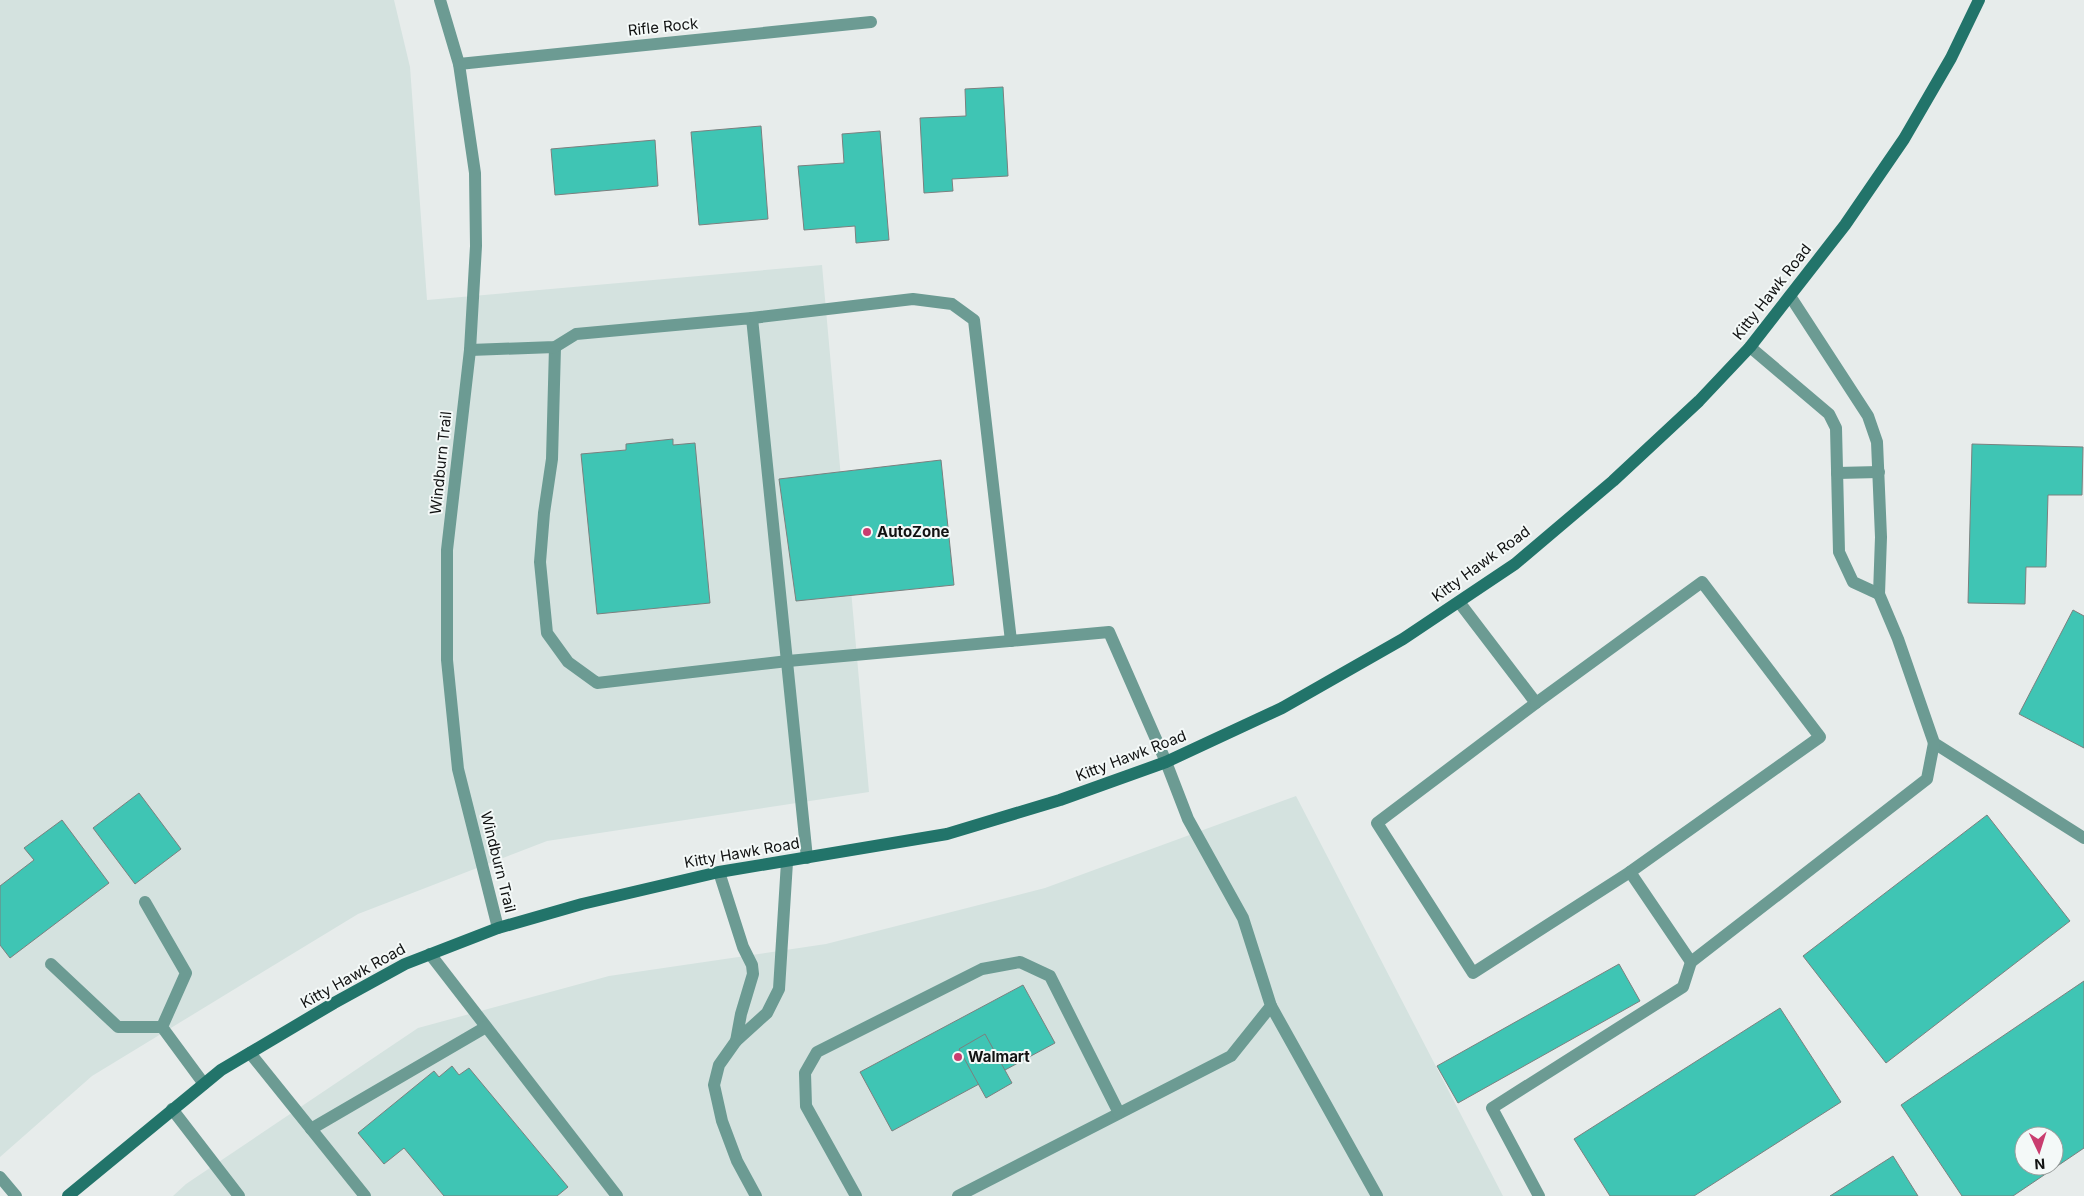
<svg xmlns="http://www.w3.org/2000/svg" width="2084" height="1196" viewBox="0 0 2084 1196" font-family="Inter,sans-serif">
  <rect width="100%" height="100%" fill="#e7eceb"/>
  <g fill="#d4e2df">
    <polygon points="0,0 394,0 410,67 427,300 822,265 869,792 547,841 358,914 92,1076 0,1157"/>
    <polygon points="1296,796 1503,1196 173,1196 186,1184 418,1028 609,976 826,944 1045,888"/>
  </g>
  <g fill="#3fc5b4" stroke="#7b807f" fill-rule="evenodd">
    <polygon points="1003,87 1008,176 952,179 953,191 924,193 920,118 966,116 965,89"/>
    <polygon points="761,126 768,219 699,225 691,132"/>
    <polygon points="880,131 889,240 856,243 855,226 804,230 798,166 844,163 842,134"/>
    <polygon points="655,140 658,186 555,195 551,149"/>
    <polygon points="673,439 673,445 695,443 710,603 597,614 581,454 626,450 626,444"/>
    <polygon points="1972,444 2083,447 2082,495 2048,495 2046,567 2026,567 2025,604 1968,603"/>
    <polygon points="941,460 954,585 796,601 779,479"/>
    <polygon points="2073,610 2084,616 2084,748 2019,714"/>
    <polygon points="139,793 181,849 135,884 93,828"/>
    <polygon points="1987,815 2070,921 1886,1063 1803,956"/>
    <polygon points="62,820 109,883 10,958 0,945 0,886 34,860 24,848"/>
    <polygon points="1619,964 1640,1001 1458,1103 1437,1066"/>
    <path d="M2084,981v167l-71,48h-51l-61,-91zM2024,1136h30v30h-30z"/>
    <polygon points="1023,985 1055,1043 892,1131 860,1072"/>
    <polygon points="1780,1008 1841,1102 1694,1196 1610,1196 1574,1139"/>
    <polygon points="985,1034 1012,1083 986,1098 959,1049"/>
    <polygon points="452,1066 459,1075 469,1068 568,1187 557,1196 444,1196 404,1148 384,1164 358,1133 434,1071 439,1077"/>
    <polygon points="1893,1156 1918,1196 1830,1196"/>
  </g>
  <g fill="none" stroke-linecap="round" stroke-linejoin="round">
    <g stroke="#6c9b93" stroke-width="12">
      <polyline points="1790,296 1868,416 1877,442 1881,537 1879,594 1898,639 1934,743 2084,838"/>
      <polyline points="752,318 913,299 952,304 974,320 1011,641"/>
      <polyline points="555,347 552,459 544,513 540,562 547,633 568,662 597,683 788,661 1109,632 1166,762 1188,819 1243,918 1271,1006 1231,1056 958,1196"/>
      <polyline points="1750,347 1829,414 1836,428 1839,552 1853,582 1879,594"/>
      <polyline points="470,350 555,347 576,334 752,318 807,858"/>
      <polyline points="1837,473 1879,472"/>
      <polyline points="1459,602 1536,703 1377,823 1473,973 1630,872"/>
      <polyline points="1536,703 1702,582 1820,737 1630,872 1691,962 1927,779 1934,743"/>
      <polyline points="719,872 743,947 752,965 753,974 741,1014 736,1041 767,1013 779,989 787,862"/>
      <polyline points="145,902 186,973 162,1027 204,1084"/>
      <polyline points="430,954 617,1196"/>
      <polyline points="51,964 118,1027 162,1027"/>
      <polyline points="1271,1006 1377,1196"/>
      <polyline points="736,1041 719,1065 714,1085 722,1121 737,1161 756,1196"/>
      <polyline points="250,1053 365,1196"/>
      <polyline points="172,1109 239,1196"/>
      <polyline points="311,1129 486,1027"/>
      <polyline points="0,1177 16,1196"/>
      <polyline points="856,1196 806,1106 805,1073 817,1052 982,969 1020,962 1050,976 1119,1113"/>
      <polyline points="1539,1196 1492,1108 1683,987 1691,962"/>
    </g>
    <g stroke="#6c9b93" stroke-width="12">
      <polyline points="440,0 459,64 475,173 476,246 470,350 447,550 447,660 458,769 498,928"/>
      <polyline points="459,64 871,22"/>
    </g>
    <polyline stroke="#22746a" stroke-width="12" points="68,1196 221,1070 334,1003 405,964 498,928 582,904 719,872 947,834 1060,800 1166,762 1282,708 1403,639 1515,564 1613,481 1699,401 1750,347 1845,225 1904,139 1951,58 1979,0"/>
  </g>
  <g fill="#c93d6f" stroke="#f4f9f8" stroke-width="2">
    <circle cx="867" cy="532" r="5"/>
    <circle cx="958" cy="1057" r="5"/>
  </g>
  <g text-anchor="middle" stroke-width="4" stroke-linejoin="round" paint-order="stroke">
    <g font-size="15" fill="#111212" stroke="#f4f9f8">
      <text transform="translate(663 27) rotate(-6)" y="5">Rifle Rock</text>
      <text transform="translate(1772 292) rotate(-52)" y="5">Kitty Hawk Road</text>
      <text transform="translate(441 463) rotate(-84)" y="5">Windburn Trail</text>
      <text transform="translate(1481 564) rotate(-36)" y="5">Kitty Hawk Road</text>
      <text transform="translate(1131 756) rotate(-21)" y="5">Kitty Hawk Road</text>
      <text transform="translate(742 853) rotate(-10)" y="5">Kitty Hawk Road</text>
      <text transform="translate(498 862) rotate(76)" y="5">Windburn Trail</text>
      <text transform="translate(353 976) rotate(-29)" y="5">Kitty Hawk Road</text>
    </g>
    <g font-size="15" font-weight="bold" fill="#111212" stroke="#f4f9f8" text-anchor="start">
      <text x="877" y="537">AutoZone</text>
      <text x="968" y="1062">Walmart</text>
    </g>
  </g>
  <g transform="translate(2039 1151) rotate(176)"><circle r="24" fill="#f4f9f8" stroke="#999d9c"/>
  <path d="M0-4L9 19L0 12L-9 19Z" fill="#c93d6f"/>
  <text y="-8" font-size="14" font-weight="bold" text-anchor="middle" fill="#111212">N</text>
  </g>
</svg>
